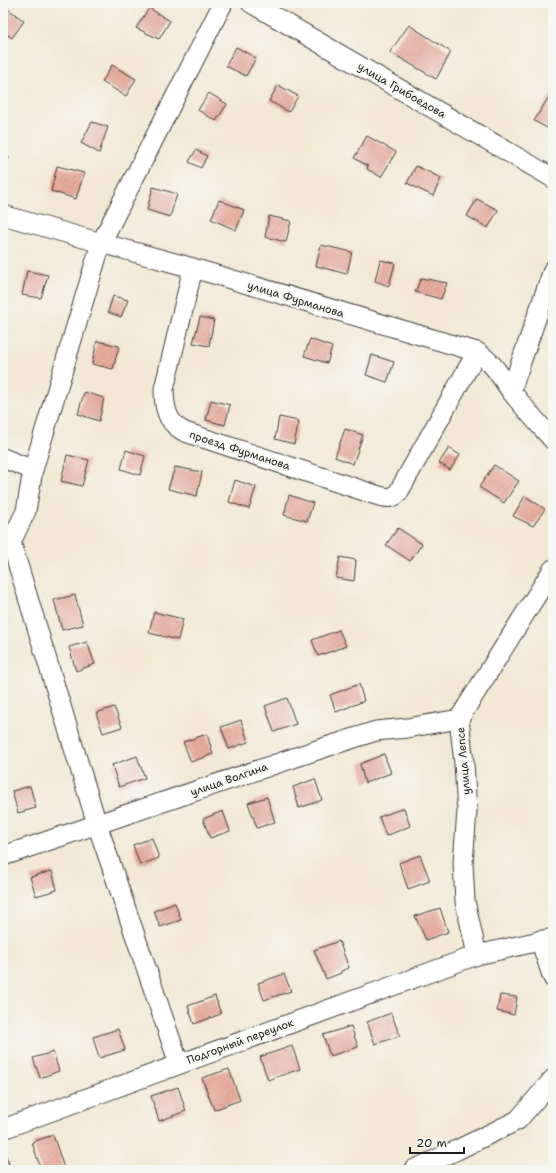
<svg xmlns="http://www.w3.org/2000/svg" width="556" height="1173" viewBox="0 0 556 1173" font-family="'Shantell Sans',sans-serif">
  <defs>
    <pattern id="building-hatch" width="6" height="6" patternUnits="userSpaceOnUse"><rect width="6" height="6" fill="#e7ac9e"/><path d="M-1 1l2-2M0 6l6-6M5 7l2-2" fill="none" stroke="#c69388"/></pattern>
  </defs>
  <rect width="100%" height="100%" fill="#f6f6f2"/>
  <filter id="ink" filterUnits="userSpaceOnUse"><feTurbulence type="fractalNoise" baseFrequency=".025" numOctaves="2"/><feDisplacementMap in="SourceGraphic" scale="8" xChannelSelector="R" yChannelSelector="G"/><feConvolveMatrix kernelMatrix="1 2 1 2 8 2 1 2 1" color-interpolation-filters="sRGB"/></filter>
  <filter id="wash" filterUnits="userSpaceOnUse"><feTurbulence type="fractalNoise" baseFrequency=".012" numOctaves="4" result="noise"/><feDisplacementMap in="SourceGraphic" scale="16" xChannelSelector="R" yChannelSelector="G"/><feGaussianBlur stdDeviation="0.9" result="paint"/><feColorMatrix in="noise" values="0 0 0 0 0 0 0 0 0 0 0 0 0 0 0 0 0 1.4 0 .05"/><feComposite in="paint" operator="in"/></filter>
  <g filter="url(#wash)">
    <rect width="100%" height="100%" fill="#f2e8d3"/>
    <g id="blocks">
      <g fill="url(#building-hatch)">
        <polygon points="149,8 170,21 159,39 136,28"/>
        <polygon points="8,9 24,21 12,38 3,31 3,15"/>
        <polygon points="409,25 451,52 436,79 390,52"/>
        <polygon points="236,47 256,58 246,76 226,66"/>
        <polygon points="112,65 136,79 126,96 102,82"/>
        <polygon points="278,85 298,96 289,112 269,101"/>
        <polygon points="553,90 553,131 534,121"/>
        <polygon points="209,93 227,104 216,121 198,110"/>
        <polygon points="92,122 108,127 99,153 81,143"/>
        <polygon points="367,136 396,152 381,177 367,169 368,166 354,158"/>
        <polygon points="196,150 207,156 201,168 189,162"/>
        <polygon points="3,154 9,157 3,178"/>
        <polygon points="57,166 84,173 76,199 51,191"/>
        <polygon points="416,166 441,178 433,196 407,183"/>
        <polygon points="153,187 177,194 170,217 147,210"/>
        <polygon points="477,199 498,210 488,228 467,216"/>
        <polygon points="219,200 244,210 236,230 211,219"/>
        <polygon points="269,216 291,221 286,242 265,237"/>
        <polygon points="321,245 352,252 347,274 316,266"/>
        <polygon points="380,260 395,263 389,286 375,281"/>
        <polygon points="27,271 48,275 41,298 22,295"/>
        <polygon points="421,278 447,283 441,299 415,292"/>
        <polygon points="113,296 128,300 121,317 108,312"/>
        <polygon points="200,317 214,320 209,346 193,343"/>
        <polygon points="310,339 332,347 327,363 304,356"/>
        <polygon points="97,341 119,346 113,369 92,364"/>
        <polygon points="372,355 394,362 387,382 366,375"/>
        <polygon points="84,392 104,398 99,421 78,414"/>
        <polygon points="211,400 230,405 225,425 206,420"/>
        <polygon points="279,417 299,421 294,444 275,439"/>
        <polygon points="345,429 363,435 353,464 335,457"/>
        <polygon points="449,448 460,455 450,470 439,463"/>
        <polygon points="126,450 145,456 140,475 121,469"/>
        <polygon points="67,455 89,460 82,486 61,481"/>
        <polygon points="494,465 519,481 504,503 479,487"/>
        <polygon points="175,467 202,472 197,496 168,489"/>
        <polygon points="235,480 256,487 249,509 229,502"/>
        <polygon points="289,495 313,503 307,521 284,515"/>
        <polygon points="525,496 545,509 533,526 513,516"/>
        <polygon points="398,528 422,544 410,561 386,545"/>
        <polygon points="340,557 356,560 354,581 336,578"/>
        <polygon points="75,595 83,625 62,630 54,600"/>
        <polygon points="154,612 183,619 178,640 149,633"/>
        <polygon points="339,630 346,646 318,656 312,640"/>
        <polygon points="87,642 95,664 76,671 69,647"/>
        <polygon points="359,684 364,701 336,712 330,695"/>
        <polygon points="287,698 296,724 274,732 265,706"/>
        <polygon points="114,707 122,727 103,733 96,713"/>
        <polygon points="241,720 248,742 229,749 221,727"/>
        <polygon points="207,734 213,754 191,762 183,742"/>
        <polygon points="384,754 391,773 365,783 360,764"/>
        <polygon points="137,756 145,778 119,787 112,765"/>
        <polygon points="315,779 322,800 299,808 293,787"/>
        <polygon points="30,786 36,808 18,813 12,791"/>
        <polygon points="267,797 275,822 257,828 248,803"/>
        <polygon points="404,808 410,826 386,836 379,817"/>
        <polygon points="223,811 230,831 210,838 203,819"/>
        <polygon points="152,838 159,858 140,865 133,845"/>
        <polygon points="420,855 430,881 408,889 399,863"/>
        <polygon points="52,871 57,890 36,896 30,877"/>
        <polygon points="175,903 181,920 160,927 154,911"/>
        <polygon points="440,908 448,932 426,940 415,916"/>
        <polygon points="339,941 349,968 341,971 341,973 326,979 314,950"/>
        <polygon points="284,974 291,991 264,1000 258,983"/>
        <polygon points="500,995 517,997 514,1015 497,1011"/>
        <polygon points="215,996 221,1014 194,1024 188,1006"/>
        <polygon points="391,1013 400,1036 375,1044 367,1022"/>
        <polygon points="351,1026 358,1047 330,1056 323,1035"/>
        <polygon points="118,1029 125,1050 99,1058 93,1037"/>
        <polygon points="292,1046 300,1069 268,1080 260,1057"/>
        <polygon points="53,1052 59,1071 40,1078 33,1058"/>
        <polygon points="229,1069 240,1100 214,1110 202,1078"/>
        <polygon points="178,1087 186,1111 159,1121 151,1096"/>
        <polygon points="53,1135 64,1168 59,1170 41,1170 32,1142"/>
        <polygon points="3,1153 5,1153 11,1170 3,1170"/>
      </g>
    </g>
  </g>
  <g filter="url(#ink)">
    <use href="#blocks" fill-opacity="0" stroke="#3c3b37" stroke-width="1"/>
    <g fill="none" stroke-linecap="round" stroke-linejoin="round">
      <defs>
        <g id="minor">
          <polyline points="251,3 553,178"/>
          <path d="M3,215l98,28 92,25 284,84c18,12 22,23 34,39 13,17 28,33 42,49"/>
          <path d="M193,268l-29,121c0,12 1,27 11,36 2,3 7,5 10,7l194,64c8,2 13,3 19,-3l79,-141"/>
          <polyline points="511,391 553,270"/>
          <polyline points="3,458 33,470"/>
          <polyline points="3,856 320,749 376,731 407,728 459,719"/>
          <polyline points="540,940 553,978"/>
          <polyline points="477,955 465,901 463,863 467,811 464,763 459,719 553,569"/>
          <polyline points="179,1064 97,824 11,542 26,511 33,470 101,243 223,3"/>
          <polyline points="3,1129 477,955 553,938"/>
          <polyline points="413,1170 457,1150 518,1120 553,1079"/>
        </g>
      </defs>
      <use href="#minor" stroke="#3c3b37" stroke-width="21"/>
      <use href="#minor" stroke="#fff" stroke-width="19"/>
    </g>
  </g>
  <g text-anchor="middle" stroke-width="4" stroke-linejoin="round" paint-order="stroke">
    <g font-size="11" fill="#1c1c1c" stroke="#f6f6f2">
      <text transform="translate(402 90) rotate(30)" y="4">улица Грибоедова</text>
      <text transform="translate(296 299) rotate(17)" y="4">улица Фурманова</text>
      <text transform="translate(240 450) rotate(18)" y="4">проезд Фурманова</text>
      <text transform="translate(463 761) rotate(-95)" y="4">улица Лепсе</text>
      <text transform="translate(229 779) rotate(-19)" y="4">улица Волгина</text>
      <text transform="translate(240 1041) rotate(-20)" y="4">Подгорный переулок</text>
    </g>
  </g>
  <rect width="556" height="1173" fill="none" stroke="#f6f6f2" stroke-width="16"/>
  <path d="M410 1147v6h54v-6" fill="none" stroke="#1c1c1c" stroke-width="2"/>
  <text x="416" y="1147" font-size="12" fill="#1c1c1c" stroke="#f6f6f2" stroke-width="3" paint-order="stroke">20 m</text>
</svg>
